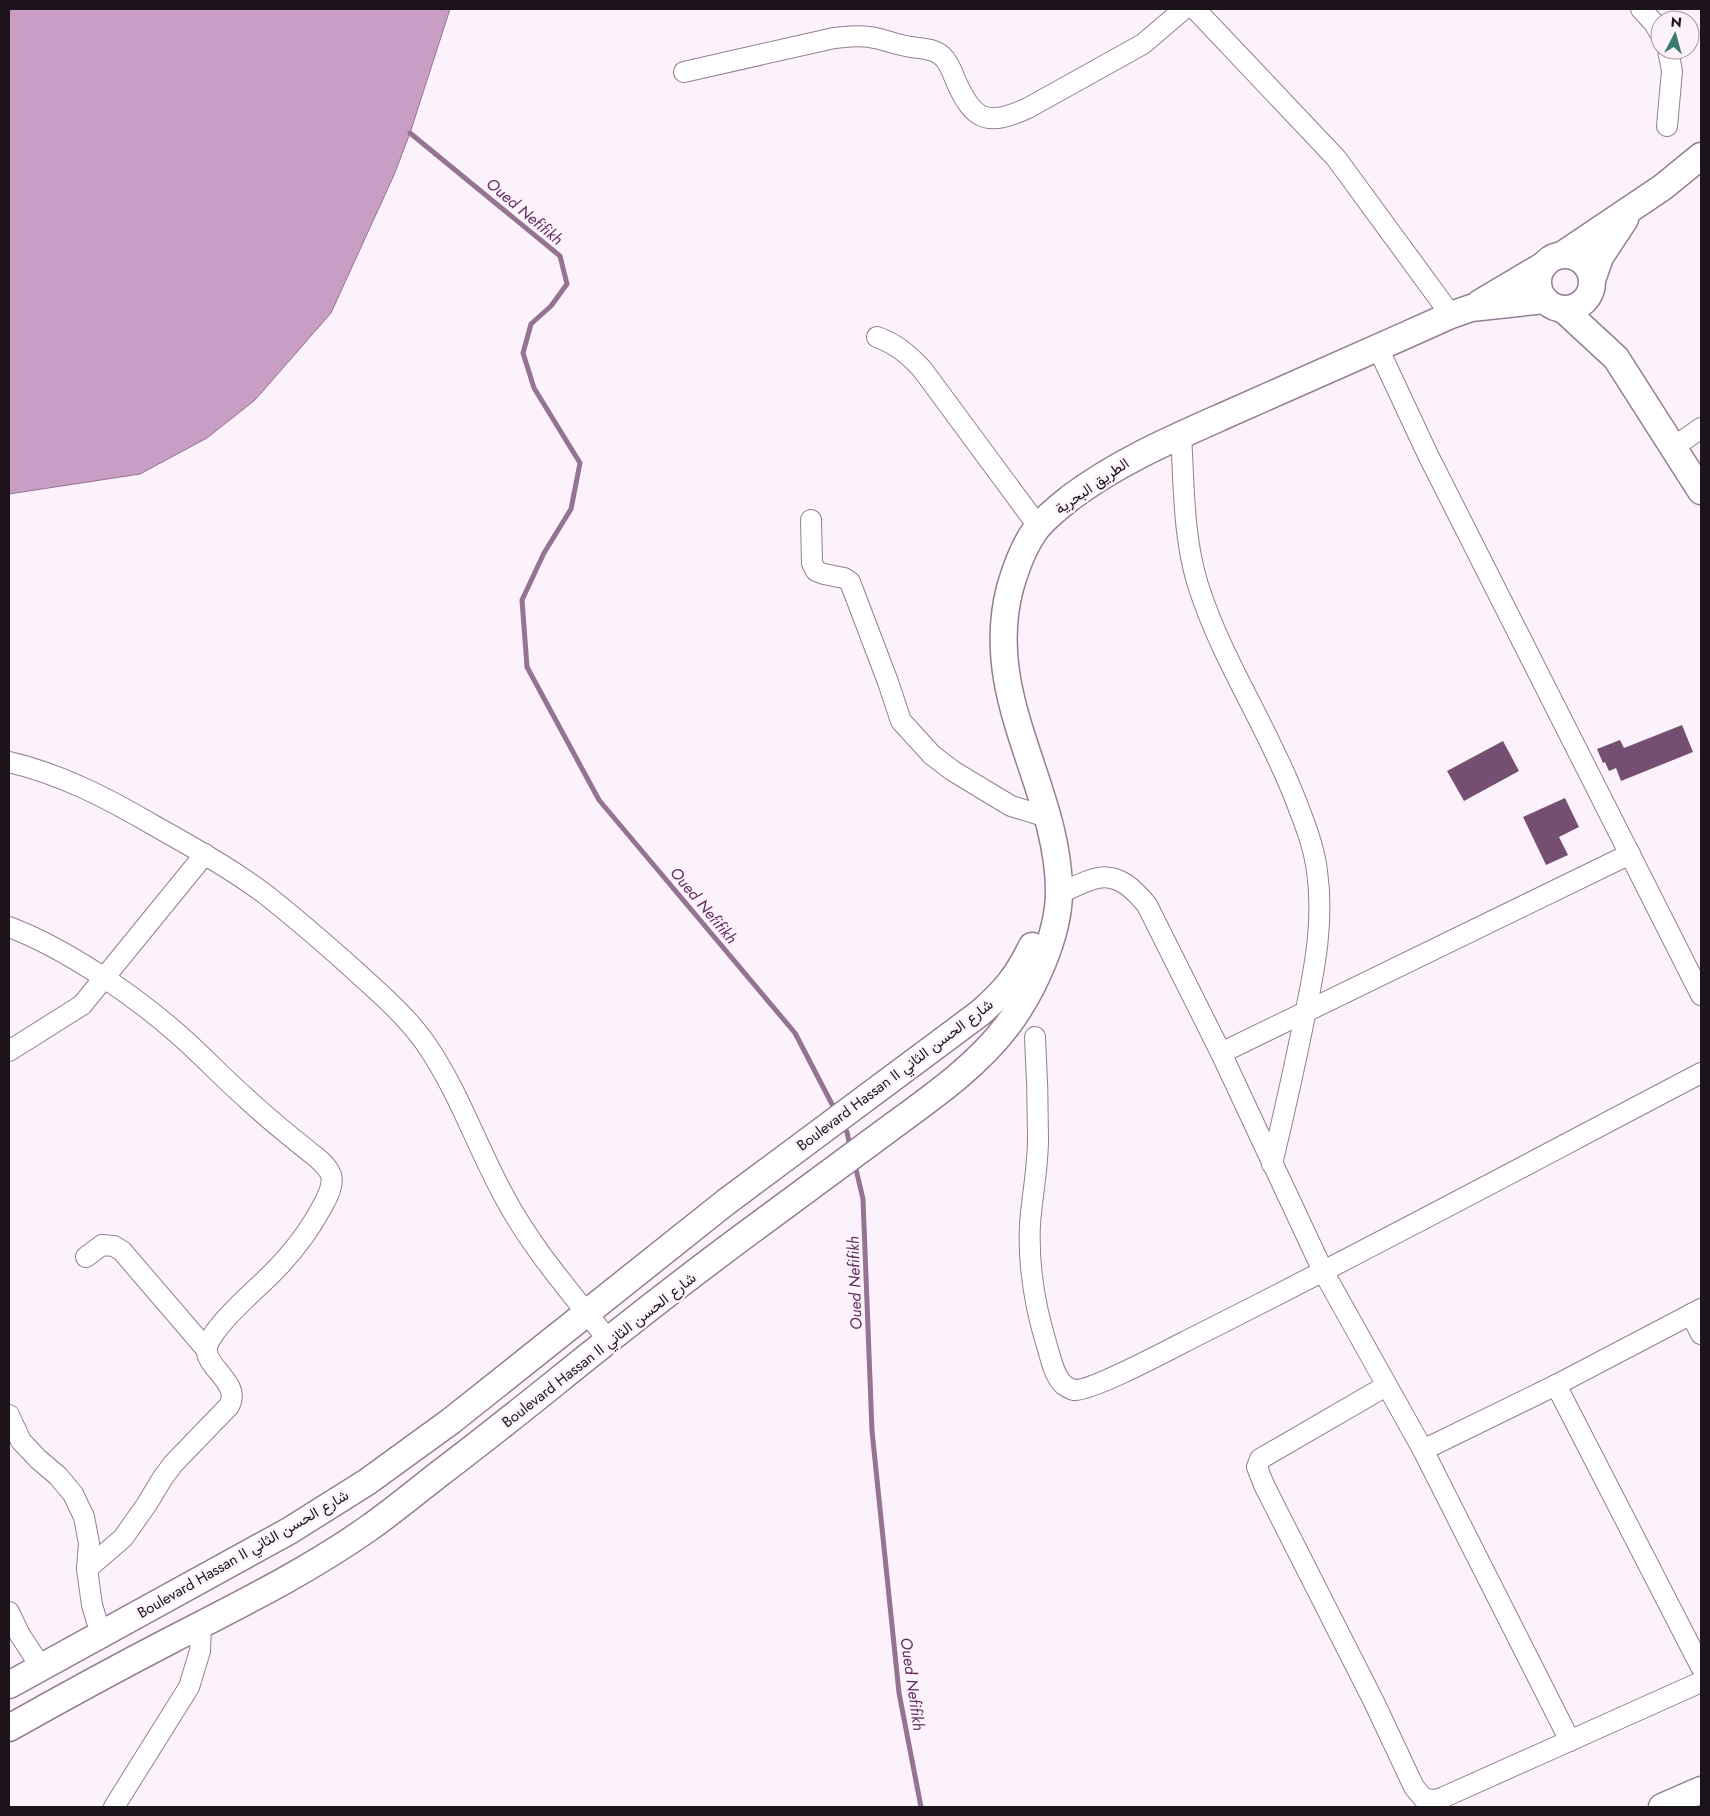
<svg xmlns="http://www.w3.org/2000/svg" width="1710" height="1816" viewBox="0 0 1710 1816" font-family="Jost,Vazirmatn,sans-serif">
  <rect width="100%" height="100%" fill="#fcf2fb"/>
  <polygon fill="#c89ec5" stroke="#947492" points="9,9 450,9 410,133 394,175 331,313 255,400 207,438 140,474 9,494"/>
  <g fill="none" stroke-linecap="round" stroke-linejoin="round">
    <g stroke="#947492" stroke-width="5">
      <polyline points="410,133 560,256 567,284 551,306 531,324 523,353 534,388 580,463 571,509 544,553 522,600 527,667 599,800 795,1033 835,1110"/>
      <polyline points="842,1124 847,1132 850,1147"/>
      <polyline points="855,1165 863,1199 872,1431 899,1693 921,1807"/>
    </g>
  </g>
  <g fill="#744f71">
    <polygon points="1682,725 1693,752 1621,781 1616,768 1609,771 1605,762 1603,763 1597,749 1620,740 1624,748"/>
    <polygon points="1503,741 1519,771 1464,801 1447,771"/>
    <polygon points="1565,798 1579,827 1559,837 1568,855 1546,865 1523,817"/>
  </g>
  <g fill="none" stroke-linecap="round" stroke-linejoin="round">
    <defs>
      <g id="minor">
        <polyline points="1195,9 1336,158 1451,315"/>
        <polyline points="1641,9 1654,23 1660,33"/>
        <path d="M684,72l150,-34c12,-1 23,-3 35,-1 12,1 24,7 37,9 12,3 26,1 36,10 6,5 10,15 13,23 18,42 32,48 73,29l115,-64 41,-35"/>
        <polyline points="1667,126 1672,71 1668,50"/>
        <path d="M877,337c19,7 31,17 45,32l116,157"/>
        <polyline points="1378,348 1428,455 1701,995"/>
        <path d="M1181,434c3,50 2,103 17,151 24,76 70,142 98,216 9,23 18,46 21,70 7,49 -2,96 -12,144 -10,50 -21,99 -33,149"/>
        <polyline points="1674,447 1701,428"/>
        <polyline points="811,520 812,563 816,571 824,574 844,578 850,582 888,682 901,721 932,755 953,771 1011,806 1047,817"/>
        <path d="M9,762c52,12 100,37 146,64 37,21 75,42 110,68 29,23 58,48 86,73 26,24 55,48 75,77 33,48 51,103 79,154 28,52 68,97 104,143"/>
        <path d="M1059,894c41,-20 56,-28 88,11l74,148 102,218 100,179 147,291"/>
        <path d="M9,927c56,21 125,68 170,108 23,20 44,43 67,63 22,21 46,40 70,59 6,5 12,10 15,18 3,11 -4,23 -9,32 -16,30 -37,55 -62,78 -16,15 -32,29 -45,47 -3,5 -8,10 -8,17 -2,19 35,34 22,57l-56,58 -11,15 -15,25 -24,34 -36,31"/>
        <path d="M1035,1037c2,34 3,68 3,102 0,29 -6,57 -8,85 -2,41 5,83 17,122 4,13 7,30 17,39 3,2 6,4 10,5 17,2 102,-44 122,-54 170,-85 337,-175 505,-263"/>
        <polyline points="9,1051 82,1005 205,854"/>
        <polyline points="1221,1053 1630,854"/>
        <polyline points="86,1257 102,1245 114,1246 122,1251 207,1350"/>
        <polyline points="1691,1314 1701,1334"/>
        <polyline points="1556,1385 1701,1667"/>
        <polyline points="1386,1386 1260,1459 1257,1467 1264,1485 1374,1702 1414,1787 1424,1799 1436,1800 1444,1797 1701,1682"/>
        <polyline points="9,1415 21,1441 38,1459 58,1476 73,1494 84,1517 89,1543 87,1569 92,1605 101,1635"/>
        <polyline points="1423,1450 1556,1385 1701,1309"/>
        <polyline points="9,1612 20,1635 41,1667"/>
        <polyline points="114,1807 189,1687 200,1651 201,1625"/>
      </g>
      <g id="major">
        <polyline points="1562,255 1663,187 1701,156"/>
        <circle cx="1565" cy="282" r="27"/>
        <polyline points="1592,280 1600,257 1625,219"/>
        <polyline points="1480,303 1544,265"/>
        <polyline points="1563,309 1616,358 1701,491"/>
        <path d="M9,1685l280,-154 78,-49 84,-61 275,-219 254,-189c25,-22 37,-36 52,-67"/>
        <path d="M9,1728c55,-31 110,-61 166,-90 66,-34 133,-67 194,-110 24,-17 47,-36 70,-54 36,-27 71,-55 106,-83 69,-56 139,-111 211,-164 44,-33 89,-66 134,-99 41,-30 87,-62 117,-102 26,-34 52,-91 52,-134 0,-105 -78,-193 -49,-304 6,-21 14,-43 27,-60 9,-11 22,-21 33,-30 52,-39 109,-62 167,-88 72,-32 143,-63 214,-95l20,-7 74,-8"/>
        <polyline points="1662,1807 1701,1790"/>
      </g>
    </defs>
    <use href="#minor" stroke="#957e93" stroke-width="22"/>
    <use href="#major" stroke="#957e93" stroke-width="29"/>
    <use href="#minor" stroke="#fff" stroke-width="20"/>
    <use href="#major" stroke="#fff" stroke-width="26"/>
  </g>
  <g text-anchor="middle" stroke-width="5" stroke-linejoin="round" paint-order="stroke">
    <g font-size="15" fill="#1c131b" stroke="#fcf2fb">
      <text transform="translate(1092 486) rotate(-35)" y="5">الطريق البحرية</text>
      <text transform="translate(895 1075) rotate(-37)" y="5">Boulevard Hassan II شارع الحسن الثاني</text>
      <text transform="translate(599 1350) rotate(-38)" y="5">Boulevard Hassan II شارع الحسن الثاني</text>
      <text transform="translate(243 1554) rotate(-30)" y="5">Boulevard Hassan II شارع الحسن الثاني</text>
    </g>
    <g font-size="16" font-style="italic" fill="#643062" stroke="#fcf2fb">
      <text transform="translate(525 211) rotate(40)" y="6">Oued Nefifikh</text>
      <text transform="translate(704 905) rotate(50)" y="6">Oued Nefifikh</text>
      <text transform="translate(854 1283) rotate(-92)" y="6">Oued Nefifikh</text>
      <text transform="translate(913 1684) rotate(82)" y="6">Oued Nefifikh</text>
    </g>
  </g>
  <rect width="1710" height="1816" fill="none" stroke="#1c131b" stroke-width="20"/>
  <g transform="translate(1675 35) rotate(6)"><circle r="24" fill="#fcf2fb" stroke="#a299a1"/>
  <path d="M0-4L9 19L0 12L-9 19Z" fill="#397c6f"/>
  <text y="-8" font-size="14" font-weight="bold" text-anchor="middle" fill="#1c131b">N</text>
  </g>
</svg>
